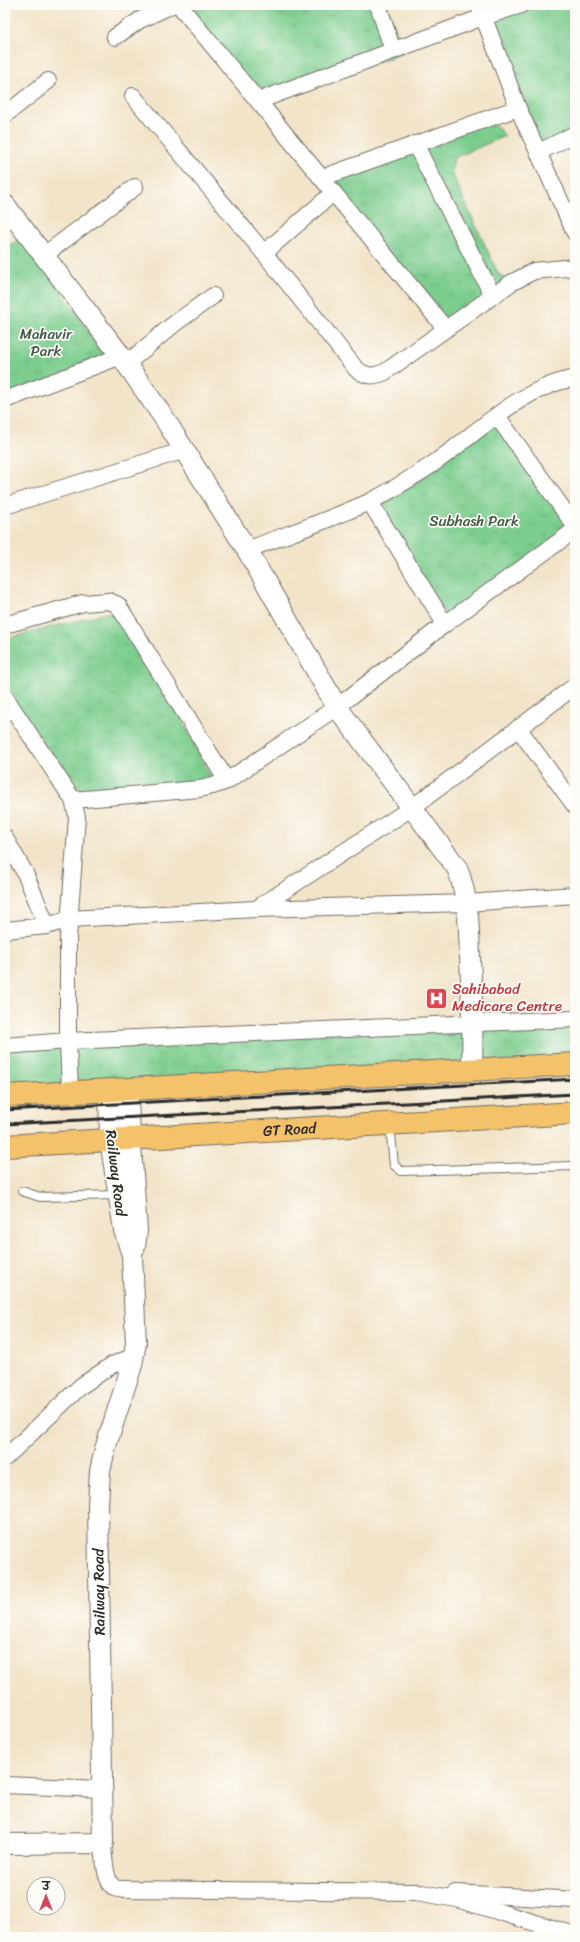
<svg xmlns="http://www.w3.org/2000/svg" width="580" height="1942" viewBox="0 0 580 1942" font-family="Sriracha,'Playpen Sans Deva',sans-serif">
  <defs>
    <pattern id="grass-tufts" width="24" height="20" patternUnits="userSpaceOnUse"><rect width="24" height="20" fill="#7ccd8e"/><path d="M3 7l-1-3M5 7V3M7 7l1-3M15 17l-1-3M17 17v-4M19 17l1-3" fill="none" stroke="#6bb07b"/></pattern>
  </defs>
  <rect width="100%" height="100%" fill="#fdfcf7"/>
  <filter id="ink" filterUnits="userSpaceOnUse"><feTurbulence type="fractalNoise" baseFrequency=".025" numOctaves="2"/><feDisplacementMap in="SourceGraphic" scale="8" xChannelSelector="R" yChannelSelector="G"/><feConvolveMatrix kernelMatrix="1 2 1 2 8 2 1 2 1" color-interpolation-filters="sRGB"/></filter>
  <filter id="wash" filterUnits="userSpaceOnUse"><feTurbulence type="fractalNoise" baseFrequency=".012" numOctaves="4" result="noise"/><feDisplacementMap in="SourceGraphic" scale="16" xChannelSelector="R" yChannelSelector="G"/><feGaussianBlur stdDeviation="0.9" result="paint"/><feColorMatrix in="noise" values="0 0 0 0 0 0 0 0 0 0 0 0 0 0 0 0 0 1.4 0 .05"/><feComposite in="paint" operator="in"/></filter>
  <g filter="url(#wash)">
    <rect width="100%" height="100%" fill="#f2e4c9"/>
    <g fill="url(#grass-tufts)" stroke="#547c5c">
      <polygon points="203,5 387,5 404,53 258,101 182,12"/>
      <polygon points="542,5 575,5 575,130 541,147 495,20"/>
      <polygon points="492,121 505,136 454,158 451,172 498,273 509,281 449,325 326,181"/>
      <polygon points="26,236 110,365 5,400 5,247"/>
      <polygon points="497,422 574,535 452,625 373,503"/>
      <polygon points="126,608 216,787 78,792 5,690 5,639"/>
      <polygon points="575,1018 575,1065 5,1097 5,1048"/>
    </g>
  </g>
  <g filter="url(#ink)">
    <g fill="none" stroke-linecap="round" stroke-linejoin="round">
      <defs>
        <g id="service">
          <polyline points="390,1125 394,1165 401,1171 575,1166"/>
          <polyline points="22,1191 40,1197 118,1195"/>
        </g>
        <g id="minor">
          <polyline points="179,5 445,328"/>
          <polyline points="378,5 393,51"/>
          <polyline points="479,5 518,108 575,233"/>
          <polyline points="115,37 140,20 172,5"/>
          <path d="M133,96l131,157 92,116c11,8 17,8 29,3l126,-89 23,-12 41,-4"/>
          <polyline points="258,101 483,17 521,5"/>
          <polyline points="5,115 48,81"/>
          <polyline points="415,144 492,294"/>
          <polyline points="539,152 575,134"/>
          <polyline points="321,178 518,108"/>
          <polyline points="264,253 333,193"/>
          <polyline points="43,256 135,187"/>
          <polyline points="126,364 174,324 213,296"/>
          <polyline points="5,400 121,356"/>
          <polyline points="497,416 575,526"/>
          <polyline points="370,502 445,624"/>
          <polyline points="5,506 185,450"/>
          <path d="M247,550c41,-16 82,-30 122,-48 17,-8 34,-19 50,-29 51,-31 95,-84 156,-95"/>
          <polyline points="5,625 83,603 109,601 118,605 227,781"/>
          <polyline points="5,697 73,800 77,817 68,938 68,1041 70,1091"/>
          <polyline points="518,728 575,806"/>
          <polyline points="73,800 199,789 213,786 227,781 337,707 445,624 575,530"/>
          <polyline points="5,838 25,873 47,926"/>
          <polyline points="256,909 413,807 575,686"/>
          <polyline points="5,930 47,926 69,919 256,909 467,903 575,895"/>
          <polyline points="5,1046 68,1041 575,1019"/>
          <polyline points="5,1458 81,1386 112,1365 135,1356"/>
          <polyline points="5,1785 102,1789"/>
          <path d="M103,1843c1,11 1,39 12,45 2,1 6,1 9,1l292,3 41,7 118,36"/>
          <polyline points="455,1893 575,1900"/>
        </g>
        <g id="tertiary">
          <path d="M5,205l116,151 43,62 83,132 90,157 120,161c12,30 12,60 13,91 2,38 3,74 2,111"/>
          <polyline points="127,1089 137,1231 135,1247"/>
          <polyline points="5,1844 103,1843 98,1505 100,1471 105,1449 132,1365 136,1343 132,1255 124,1230 110,1140 109,1090"/>
        </g>
        <g id="trunk">
          <polyline points="5,1096 575,1064"/>
          <path id="s1" d="M5,1146l570,-33"/>
        </g>
      </defs>
      <use href="#service" stroke="#716c62" stroke-width="10"/>
      <use href="#minor" stroke="#716c62" stroke-width="18"/>
      <use href="#tertiary" stroke="#716c62" stroke-width="22"/>
      <use href="#trunk" stroke="#716c62" stroke-width="24"/>
      <use href="#service" stroke="#fff" stroke-width="8"/>
      <use href="#minor" stroke="#fff" stroke-width="16"/>
      <use href="#tertiary" stroke="#fff" stroke-width="20"/>
      <use href="#trunk" stroke="#f4c26a" stroke-width="22"/>
      <g stroke="#2b2b2b" stroke-width="3">
        <polyline points="5,1110 575,1079"/>
        <polyline points="5,1124 575,1094"/>
      </g>
    </g>
  </g>
  <defs>
    <symbol id="hospital-square" viewBox="-11 -11 22 22"><rect x="-9" y="-9" width="18" height="18" rx="4" fill="#e0444e" stroke="#fdfcf7"/><path d="M-5-5h3v3.5h4V-5h3V5h-3V1.5h-4V5h-3Z" fill="#fff"/></symbol>
  </defs>
  <g fill-rule="evenodd">
    <use href="#hospital-square" x="424" y="986" width="25" height="25"/>
  </g>
  <g text-anchor="middle" stroke-width="3.5" stroke-linejoin="round" paint-order="stroke">
    <g font-size="15" fill="#435c49" stroke="#fdfcf7">
      <text x="46" y="339">Mahavir<tspan x="46" dy="17">Park</tspan></text>
      <text x="474" y="526">Subhash Park</text>
    </g>
    <g font-size="15" fill="#be3a42" stroke="#fdfcf7" text-anchor="start">
      <text x="452" y="994">Sahibabad<tspan x="452" dy="17">Medicare Centre</tspan></text>
    </g>
    <g font-size="15" fill="#2b2b2b" stroke="#fdfcf7">
      <text dy="5" stroke="none"><textPath href="#s1" startOffset="285">GT Road</textPath></text>
      <text transform="translate(116 1173) rotate(83)" y="5">Railway Road</text>
      <text transform="translate(99 1592) rotate(-91)" y="5">Railway Road</text>
    </g>
  </g>
  <rect width="580" height="1942" fill="none" stroke="#fdfcf7" stroke-width="20"/>
  <g transform="translate(46 1896)"><circle r="19" fill="#fdfcf7" stroke="#a9a8a5"/>
  <path d="M0-3L7 15L0 10L-7 15Z" fill="#d1495b"/>
  <text y="-6" font-size="11" font-weight="bold" text-anchor="middle" fill="#2b2b2b">उ</text>
  </g>
</svg>
